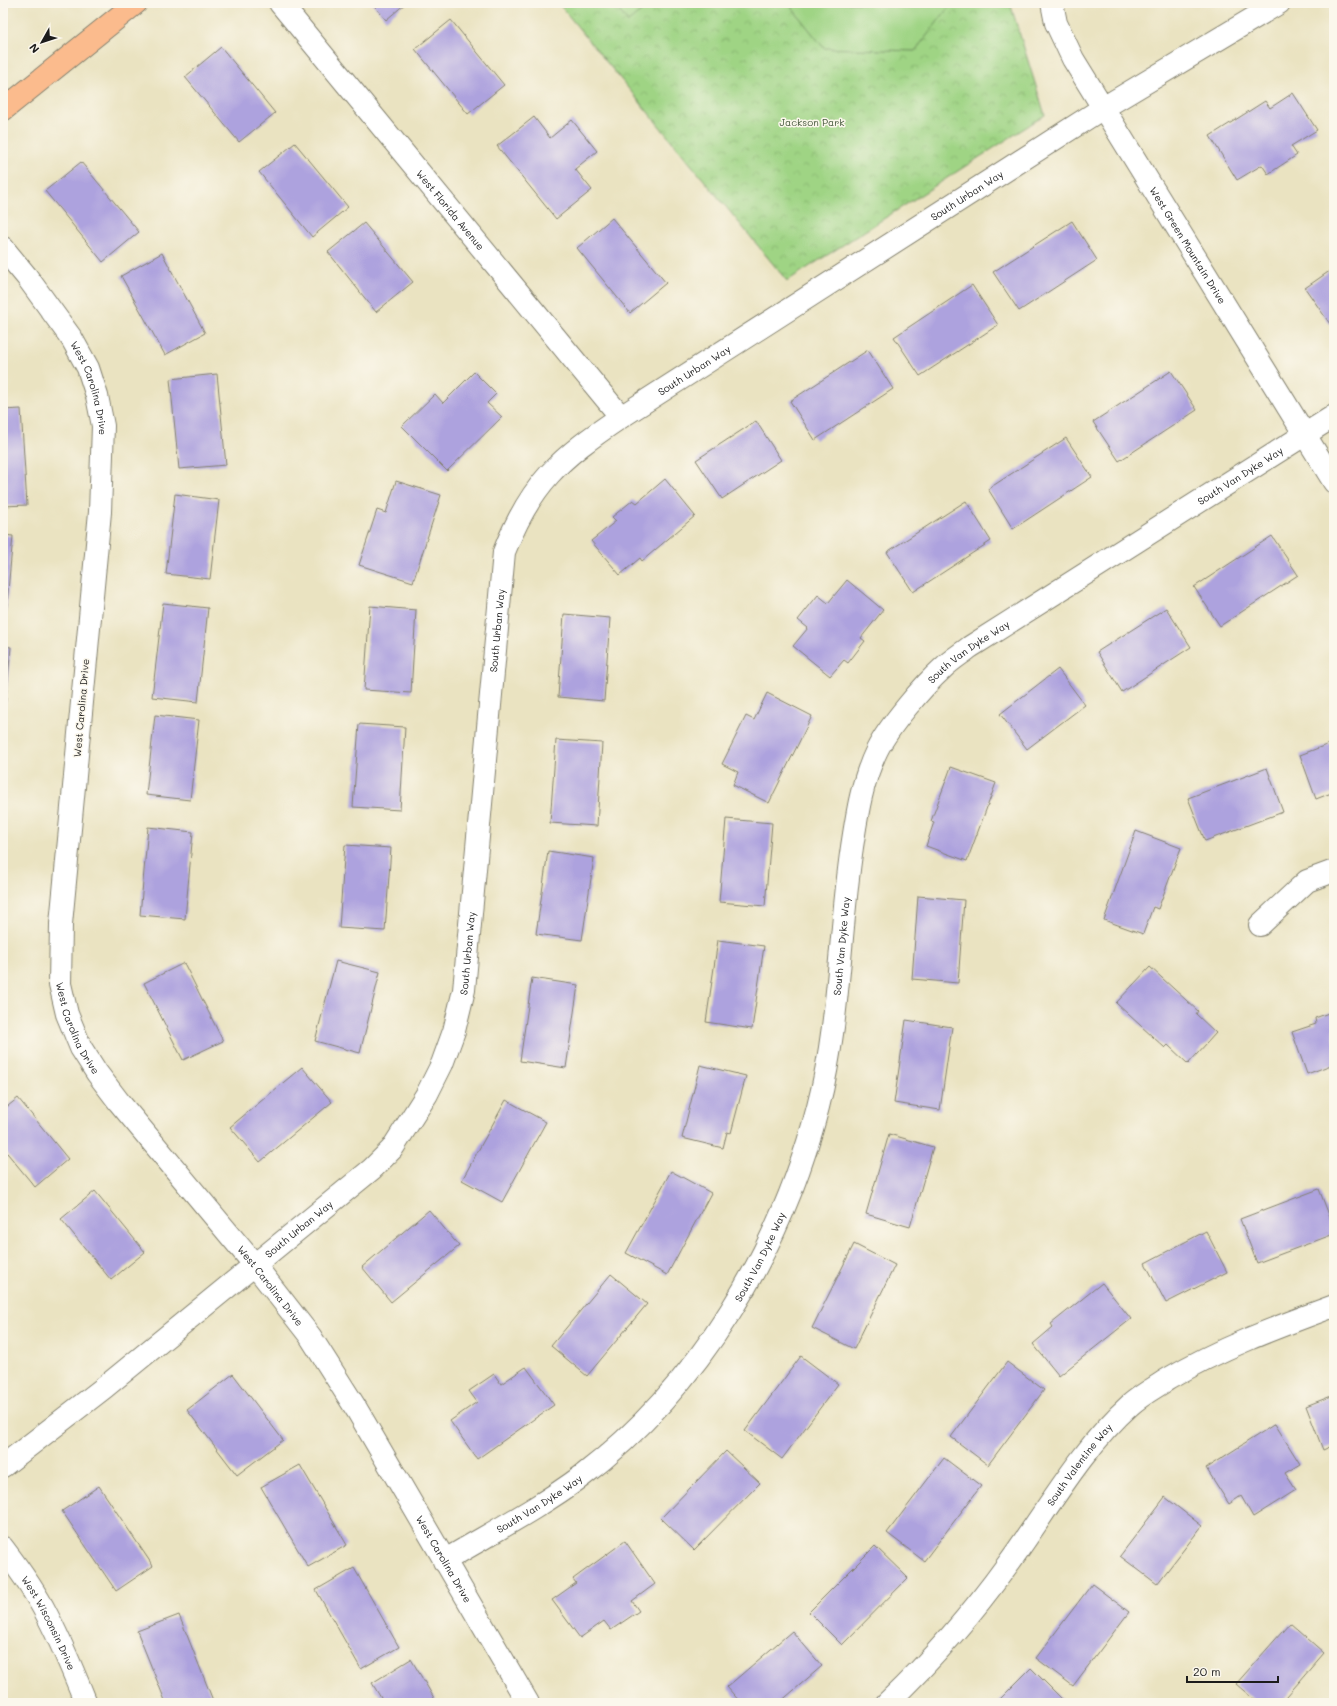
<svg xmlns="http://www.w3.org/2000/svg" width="1337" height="1706" viewBox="0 0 1337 1706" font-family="Mali,sans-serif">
  <defs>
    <pattern id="park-crowns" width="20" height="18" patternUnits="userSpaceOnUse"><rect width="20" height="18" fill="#9fd484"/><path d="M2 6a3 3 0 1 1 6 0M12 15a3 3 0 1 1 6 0" fill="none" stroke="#88b571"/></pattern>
  </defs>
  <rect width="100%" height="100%" fill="#fbf7ec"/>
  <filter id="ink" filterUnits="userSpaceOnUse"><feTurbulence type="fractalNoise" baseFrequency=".025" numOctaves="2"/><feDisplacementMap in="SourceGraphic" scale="8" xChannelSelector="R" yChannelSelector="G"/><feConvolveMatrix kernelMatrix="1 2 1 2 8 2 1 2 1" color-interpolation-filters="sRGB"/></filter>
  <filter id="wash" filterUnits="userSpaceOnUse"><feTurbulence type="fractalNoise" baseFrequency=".012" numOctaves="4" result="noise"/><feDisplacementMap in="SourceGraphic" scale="16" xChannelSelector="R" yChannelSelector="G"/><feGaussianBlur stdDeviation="0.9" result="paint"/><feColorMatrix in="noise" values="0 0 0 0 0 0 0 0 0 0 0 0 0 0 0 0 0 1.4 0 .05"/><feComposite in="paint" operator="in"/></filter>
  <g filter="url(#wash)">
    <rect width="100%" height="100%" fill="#eae3c1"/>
    <polygon fill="url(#park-crowns)" stroke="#5e7850" points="558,3 1010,3 1045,115 787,281"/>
    <g fill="#9fd484" stroke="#5e7850">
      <polygon points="613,3 652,3 628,22"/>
      <polygon points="788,3 952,3 915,51 824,48"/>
    </g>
    <g id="blocks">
      <g fill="#ada2de">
        <polygon points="372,3 406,3 386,20"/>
        <polygon points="451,20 504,85 468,114 415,49"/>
        <polygon points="221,47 275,113 239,142 185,77"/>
        <polygon points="1293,93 1317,130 1291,146 1297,155 1268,174 1262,165 1237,180 1210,136 1265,101 1270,108"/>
        <polygon points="534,117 550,138 572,120 597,151 575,169 592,190 556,219 497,146"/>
        <polygon points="295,143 348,207 312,237 259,172"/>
        <polygon points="81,162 139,232 103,262 45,191"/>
        <polygon points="612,218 666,283 630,313 577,248"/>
        <polygon points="1072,221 1097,260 1019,311 993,272"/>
        <polygon points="364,223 413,282 376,312 328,252"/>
        <polygon points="162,253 205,333 165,355 121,276"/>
        <polygon points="1334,268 1334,322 1330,324 1305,288"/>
        <polygon points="972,285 998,325 920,376 894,337"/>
        <polygon points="868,350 893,389 815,440 790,401"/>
        <polygon points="1171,371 1197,410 1119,461 1093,422"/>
        <polygon points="474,372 496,394 487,403 502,417 447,471 402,426 435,394 443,403"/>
        <polygon points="217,374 226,465 179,469 170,379"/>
        <polygon points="21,409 27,505 3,506 3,410"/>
        <polygon points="756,421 781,460 722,499 696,460"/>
        <polygon points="1066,438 1092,477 1013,529 988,489"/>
        <polygon points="665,479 695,516 642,561 640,558 620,575 591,541 616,521 612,517 633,500 637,503"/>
        <polygon points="396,481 441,495 413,582 359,565 377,510 386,513"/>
        <polygon points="175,494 219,500 210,579 166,574"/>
        <polygon points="966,501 991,541 913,592 887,552"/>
        <polygon points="3,535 13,536 5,624 3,624"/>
        <polygon points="1272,536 1298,575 1220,626 1194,587"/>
        <polygon points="847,580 883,610 861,638 865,641 848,663 844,660 830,676 793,646 808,628 798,620 818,595 828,603"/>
        <polygon points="163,603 208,608 198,702 152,697"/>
        <polygon points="370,606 416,610 411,693 364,690"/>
        <polygon points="1166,608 1191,647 1122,692 1097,652"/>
        <polygon points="564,614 610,618 604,701 558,697"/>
        <polygon points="3,646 11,647 4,718 3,718"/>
        <polygon points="1058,669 1085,705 1027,749 1000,714"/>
        <polygon points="767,693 812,716 769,803 733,785 738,772 722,764 746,716 754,720"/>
        <polygon points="155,715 199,720 190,800 146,795"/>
        <polygon points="359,724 405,727 400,810 353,807"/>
        <polygon points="556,740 602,743 597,826 550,823"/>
        <polygon points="1334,742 1334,792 1316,799 1300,755"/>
        <polygon points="951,767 996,783 967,861 926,846 934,822 931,821"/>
        <polygon points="1267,768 1283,812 1205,841 1188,798"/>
        <polygon points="726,819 772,823 765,906 719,902"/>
        <polygon points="148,827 193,832 185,919 140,915"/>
        <polygon points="1136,831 1181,848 1158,909 1153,907 1143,934 1104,920"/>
        <polygon points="345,845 391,848 385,931 339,928"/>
        <polygon points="548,851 594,858 582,940 536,934"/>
        <polygon points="918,896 964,900 958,983 912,979"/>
        <polygon points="718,940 764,946 752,1029 706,1022"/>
        <polygon points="336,961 380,972 360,1053 315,1041"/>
        <polygon points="184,963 223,1041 183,1060 144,983"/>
        <polygon points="1150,967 1198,1011 1196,1014 1216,1033 1188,1064 1168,1045 1165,1048 1116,1003"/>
        <polygon points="532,978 578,985 566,1068 520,1061"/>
        <polygon points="1334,1011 1334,1072 1331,1065 1307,1074 1292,1032 1316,1024 1315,1018"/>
        <polygon points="906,1020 952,1027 940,1110 894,1103"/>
        <polygon points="700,1065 746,1076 731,1133 727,1132 723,1148 682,1138"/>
        <polygon points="302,1067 332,1102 260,1162 230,1127"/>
        <polygon points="18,1098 68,1159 35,1187 3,1148 3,1110"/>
        <polygon points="506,1100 546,1122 502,1202 462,1180"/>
        <polygon points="889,1134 933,1147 910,1227 866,1214"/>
        <polygon points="671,1171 711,1193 667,1275 626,1253"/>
        <polygon points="1319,1189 1334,1228 1334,1234 1257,1263 1240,1219"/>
        <polygon points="95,1191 145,1252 111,1280 61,1219"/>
        <polygon points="429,1210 459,1246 391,1302 362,1267"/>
        <polygon points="1206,1231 1227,1272 1166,1303 1145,1263"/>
        <polygon points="854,1244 895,1265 854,1349 812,1328"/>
        <polygon points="611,1274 647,1304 587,1376 551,1346"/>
        <polygon points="1102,1283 1131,1319 1059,1376 1033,1344 1053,1327 1051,1324"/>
        <polygon points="801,1356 838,1384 782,1459 745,1431"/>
        <polygon points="1007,1362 1044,1390 988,1465 951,1437"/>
        <polygon points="526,1367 554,1405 477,1459 450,1421 477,1402 469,1391 494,1374 501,1384"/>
        <polygon points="233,1374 283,1440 237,1475 187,1410"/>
        <polygon points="1334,1395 1334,1445 1323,1450 1306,1406"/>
        <polygon points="1275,1424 1300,1464 1285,1473 1296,1490 1253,1517 1241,1496 1229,1504 1206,1468"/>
        <polygon points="726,1451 760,1483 694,1550 661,1518"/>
        <polygon points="944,1458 981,1486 924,1561 887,1533"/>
        <polygon points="300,1465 347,1545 308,1567 261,1487"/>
        <polygon points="99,1486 153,1566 116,1591 62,1511"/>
        <polygon points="1165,1497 1202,1526 1157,1584 1120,1556"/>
        <polygon points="625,1541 655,1584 632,1601 639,1611 611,1630 604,1621 580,1638 552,1600 576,1583 573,1579"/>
        <polygon points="875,1546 908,1578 842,1645 809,1612"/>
        <polygon points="354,1568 399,1647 361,1669 316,1590"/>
        <polygon points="1092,1584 1129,1612 1073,1686 1036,1658"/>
        <polygon points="179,1615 214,1703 166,1703 137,1631"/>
        <polygon points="1290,1623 1324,1653 1281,1703 1258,1703 1236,1684"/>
        <polygon points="792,1631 822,1666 779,1703 741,1703 727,1687"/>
        <polygon points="411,1659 437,1703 384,1703 372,1683"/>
        <polygon points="1031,1668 1064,1701 1061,1703 996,1703"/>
      </g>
    </g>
  </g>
  <g filter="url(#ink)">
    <use href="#blocks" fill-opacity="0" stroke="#83806e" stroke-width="1"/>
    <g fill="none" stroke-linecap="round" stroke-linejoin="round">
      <defs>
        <g id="minor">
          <path id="s1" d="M280,3l341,414"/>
          <path id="s2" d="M1052,3l4,20 17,36 261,423"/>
          <path id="s3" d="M3,248l24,29 45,62 16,29 9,28 6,30 -3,86 -39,412 -1,60 7,30 14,34 16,25 22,29 135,162 56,72 47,74 171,293"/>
          <polyline points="1260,925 1307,881 1334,871"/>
          <path id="s4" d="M3,1466l102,-79 267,-218 20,-20 35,-55 15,-30 12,-33 10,-41 40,-438c27,-69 56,-94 117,-135l482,-309 176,-105"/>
          <path id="s5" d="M3,1548c16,21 32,43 44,67 15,29 27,58 39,88"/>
          <path id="s6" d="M444,1561c45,-27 95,-53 138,-85 118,-90 199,-226 236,-369 22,-85 21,-173 34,-260 5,-33 10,-67 25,-97 12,-24 46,-64 66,-82 8,-8 18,-14 27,-21l364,-231"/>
          <path id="s7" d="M887,1703c45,-43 85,-89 121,-139 38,-52 74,-116 122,-159 11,-10 26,-18 38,-26 52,-31 109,-52 166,-73"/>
        </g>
        <polyline id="major" points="3,110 136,3"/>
      </defs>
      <use href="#minor" stroke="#83806e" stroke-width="24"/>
      <use href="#major" stroke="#83806e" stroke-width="24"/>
      <use href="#minor" stroke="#fff" stroke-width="22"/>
      <use href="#major" stroke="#fbbb8d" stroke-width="22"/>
    </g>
  </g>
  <g text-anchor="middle" stroke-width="3" stroke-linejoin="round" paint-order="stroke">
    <g font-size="10" fill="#4a5c40" stroke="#fbf7ec">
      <text x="812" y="126">Jackson Park</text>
    </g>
    <g font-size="10" fill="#1c1c1c" stroke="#fbf7ec">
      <text dy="4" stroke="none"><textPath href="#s4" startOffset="1711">South Urban Way</textPath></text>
      <text dy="4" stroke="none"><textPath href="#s1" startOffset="268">West Florida Avenue</textPath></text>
      <text dy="4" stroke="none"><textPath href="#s2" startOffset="279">West Green Mountain Drive</textPath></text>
      <text dy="4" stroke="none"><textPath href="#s4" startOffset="1387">South Urban Way</textPath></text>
      <text dy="4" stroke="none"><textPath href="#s3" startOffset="167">West Carolina Drive</textPath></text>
      <text dy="4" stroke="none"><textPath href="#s6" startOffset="1431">South Van Dyke Way</textPath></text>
      <text dy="4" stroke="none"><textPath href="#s4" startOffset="1039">South Urban Way</textPath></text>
      <text dy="4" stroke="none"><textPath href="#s6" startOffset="1107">South Van Dyke Way</textPath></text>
      <text transform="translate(81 708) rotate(-85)" y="4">West Carolina Drive</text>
      <text dy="4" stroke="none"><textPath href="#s6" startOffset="771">South Van Dyke Way</textPath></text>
      <text dy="4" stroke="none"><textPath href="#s4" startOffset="715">South Urban Way</textPath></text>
      <text dy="4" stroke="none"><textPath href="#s3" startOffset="815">West Carolina Drive</textPath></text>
      <text dy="4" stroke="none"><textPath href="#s4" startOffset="379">South Urban Way</textPath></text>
      <text dy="4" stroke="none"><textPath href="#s6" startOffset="447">South Van Dyke Way</textPath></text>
      <text dy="4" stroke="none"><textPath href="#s3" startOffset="1139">West Carolina Drive</textPath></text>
      <text dy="4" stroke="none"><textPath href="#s7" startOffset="307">South Valentine Way</textPath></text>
      <text dy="4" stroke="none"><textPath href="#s6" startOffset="111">South Van Dyke Way</textPath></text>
      <text dy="4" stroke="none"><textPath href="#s3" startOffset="1463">West Carolina Drive</textPath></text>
      <text dy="4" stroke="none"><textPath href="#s5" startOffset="88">West Wisconsin Drive</textPath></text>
    </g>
  </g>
  <rect width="1337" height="1706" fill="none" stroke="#fbf7ec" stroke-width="16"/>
  <g transform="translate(42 42) rotate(231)" stroke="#fbf7ec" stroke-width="3" paint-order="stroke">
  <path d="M0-3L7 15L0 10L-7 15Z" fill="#1c1c1c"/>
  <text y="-6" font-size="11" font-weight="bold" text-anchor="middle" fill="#1c1c1c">N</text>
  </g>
  <path d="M1187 1676v6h91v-6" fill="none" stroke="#1c1c1c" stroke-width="2"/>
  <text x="1193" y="1676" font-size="12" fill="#1c1c1c" stroke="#fbf7ec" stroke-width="3" paint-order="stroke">20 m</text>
</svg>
